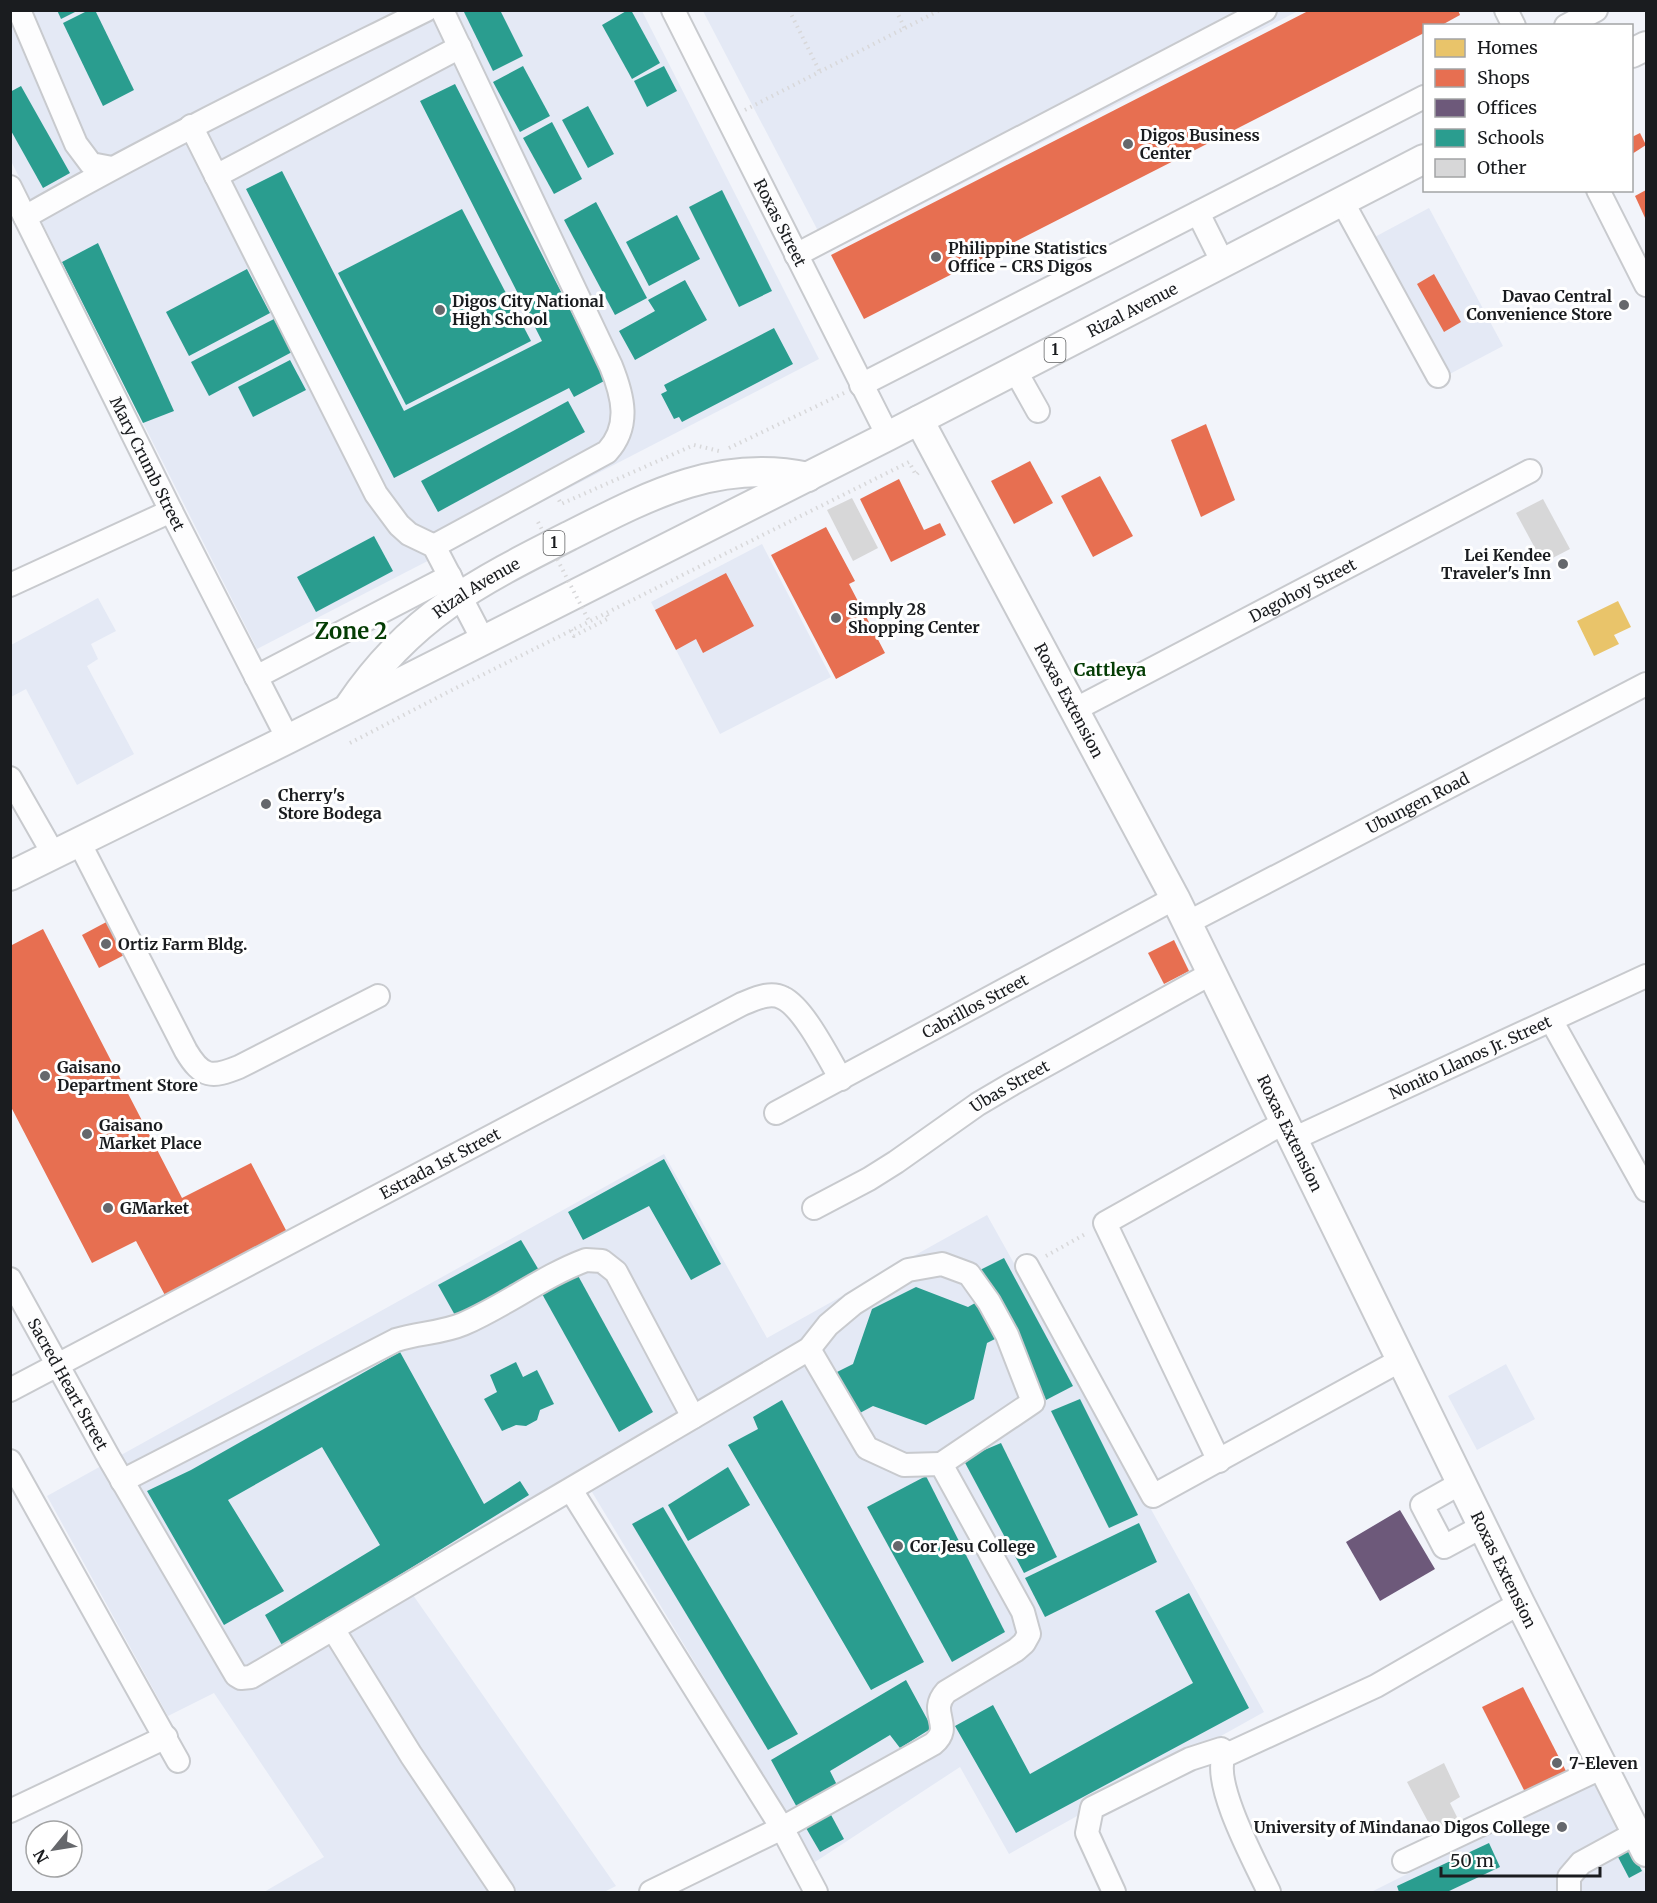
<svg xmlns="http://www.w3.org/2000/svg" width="1657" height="1903" viewBox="0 0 1657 1903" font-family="Merriweather,serif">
  <rect width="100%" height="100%" fill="#f2f4fa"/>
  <g fill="#e4e9f5">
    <polygon points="11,11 642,11 819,359 257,649 11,161"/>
    <polygon points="703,11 1298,11 829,252"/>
    <polygon points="1429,208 1503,346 1444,377 1371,239"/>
    <polygon points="762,544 831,677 720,734 651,602"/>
    <polygon points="98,598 116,631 91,644 98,659 87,666 134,754 77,785 26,689 11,697 11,645"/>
    <polygon points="664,1154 767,1338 987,1215 1264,1712 1009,1854 960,1767 815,1862 592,1492 413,1595 616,1886 604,1892 264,1892 324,1857 214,1693 168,1716 47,1496"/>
    <polygon points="1506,1364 1535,1419 1477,1450 1448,1396"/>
    <polygon points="1598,1779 1646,1876 1646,1892 1371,1892"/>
  </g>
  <polygon fill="#e9c46a" points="1618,601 1631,627 1614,635 1619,644 1594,656 1577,621"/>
  <g fill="#e76f51">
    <polygon points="1310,10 1458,10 1460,15 1440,26 1424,26 1424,33 864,319 831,255"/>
    <polygon points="1640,133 1646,145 1632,154 1632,137"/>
    <polygon points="1646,190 1646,220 1635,196"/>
    <polygon points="1434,274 1461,322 1444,332 1417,284"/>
    <polygon points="1206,424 1235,500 1201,517 1171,440"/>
    <polygon points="1030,461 1053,503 1014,524 991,481"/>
    <polygon points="1100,476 1133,536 1093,557 1061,496"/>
    <polygon points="899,479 924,530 940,523 946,535 891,562 860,499"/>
    <polygon points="826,527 855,581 849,584 885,653 836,679 771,555"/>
    <polygon points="726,573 754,626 703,653 696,639 676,650 655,610"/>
    <polygon points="112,919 130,952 99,968 82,935"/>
    <polygon points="43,929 182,1198 251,1163 289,1236 167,1299 136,1241 92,1263 10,1105 10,946"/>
    <polygon points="1174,940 1189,971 1164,984 1148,953"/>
    <polygon points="1523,1687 1568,1775 1527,1796 1482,1707"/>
  </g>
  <polygon fill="#6d597a" points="1400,1510 1435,1569 1380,1601 1346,1542"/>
  <g fill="#2a9d8f">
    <polygon points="57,10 79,10 61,19"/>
    <polygon points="89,10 95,10 134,90 103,106 63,23"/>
    <polygon points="463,10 500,10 523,56 493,71"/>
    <polygon points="628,10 631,10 660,63 632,79 602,25"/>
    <polygon points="523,66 550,116 520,132 493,82"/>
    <polygon points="664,66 677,91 647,107 634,81"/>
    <polygon points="455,84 606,380 574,397 569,388 394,478 246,189 282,171 404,411 542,341 420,101"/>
    <polygon points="21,86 70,173 43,188 10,129 10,92"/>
    <polygon points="588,106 614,154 588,168 562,120"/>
    <polygon points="552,122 582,179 554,194 523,138"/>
    <polygon points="722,190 772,291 739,307 689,207"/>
    <polygon points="596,202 647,298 615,315 564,220"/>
    <polygon points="462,209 531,341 406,405 338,273"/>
    <polygon points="677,215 700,259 649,286 626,242"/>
    <polygon points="98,243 174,411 143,423 62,262"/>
    <polygon points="247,269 270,313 189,356 166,312"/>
    <polygon points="685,280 707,320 635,360 619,331 655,311 648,300"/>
    <polygon points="274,319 292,352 209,396 191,362"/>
    <polygon points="774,328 793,364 682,422 679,417 674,419 661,394 667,391 664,385"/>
    <polygon points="290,360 306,390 253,417 238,387"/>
    <polygon points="568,401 585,432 438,512 421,481"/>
    <polygon points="374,536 393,571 316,612 297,577"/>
    <polygon points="664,1159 721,1264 691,1280 649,1206 583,1240 568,1212"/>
    <polygon points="521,1240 540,1272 456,1317 438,1285"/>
    <polygon points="1004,1258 1073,1386 1046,1400 980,1270"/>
    <polygon points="576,1272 653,1412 619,1432 541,1292"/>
    <polygon points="916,1287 968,1307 984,1298 1003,1335 987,1343 974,1399 926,1425 873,1406 858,1414 837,1372 853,1364 872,1309"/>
    <polygon points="400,1352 484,1504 520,1481 529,1495 283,1647 265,1615 380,1545 322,1447 228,1500 284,1591 224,1625 147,1491 191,1470"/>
    <polygon points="516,1362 523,1377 537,1370 554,1404 540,1410 537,1420 526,1426 516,1425 502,1431 484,1399 497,1392 490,1375"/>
    <polygon points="1080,1399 1138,1515 1109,1528 1051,1411"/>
    <polygon points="782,1400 924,1662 871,1690 728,1445 758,1429 753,1417"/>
    <polygon points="1001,1443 1057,1557 1024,1573 963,1459"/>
    <polygon points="728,1467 750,1505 688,1541 668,1505"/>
    <polygon points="926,1476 1005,1632 952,1662 867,1507"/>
    <polygon points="663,1507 798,1734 768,1750 632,1524"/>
    <polygon points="1139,1523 1157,1562 1045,1617 1025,1578"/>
    <polygon points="1189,1593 1249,1708 1016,1833 955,1726 993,1705 1030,1774 1193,1683 1155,1611"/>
    <polygon points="906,1680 932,1728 900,1748 890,1735 830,1771 838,1787 799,1811 771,1760"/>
    <polygon points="830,1813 844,1839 820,1852 806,1828"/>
    <polygon points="1489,1843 1500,1867 1447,1892 1399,1892 1397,1886"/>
    <polygon points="1630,1848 1642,1871 1629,1878 1617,1855"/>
  </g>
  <g fill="#d7d7d8">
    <polygon points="852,498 878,548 853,561 827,510"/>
    <polygon points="1543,499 1570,549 1543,563 1516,513"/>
    <polygon points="1444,1763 1460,1797 1450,1803 1458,1819 1433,1831 1407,1782"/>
  </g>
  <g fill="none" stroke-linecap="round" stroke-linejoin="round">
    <defs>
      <g id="minor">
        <polyline points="19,10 76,144 91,164 112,168"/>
        <path id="s1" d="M673,10l215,426"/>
        <polyline points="1506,10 1514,26"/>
        <polyline points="1566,26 1596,10"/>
        <polyline points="191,126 376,494 399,525 409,534 434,546 483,640"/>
        <polyline points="216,176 460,47"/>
        <path id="s2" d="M10,187l161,324 117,228"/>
        <polyline points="1598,190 1646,285"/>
        <polyline points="1342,201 1438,376"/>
        <polyline points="1198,213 1223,263"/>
        <path d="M25,217c131,-75 266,-140 401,-207"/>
        <polyline points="796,255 1265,10"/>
        <polyline points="1015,370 1038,411"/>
        <polyline points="861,385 1424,97"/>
        <path d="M434,546l173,-94c24,-26 16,-56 4,-86l-169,-356"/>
        <polyline points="10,585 171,511"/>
        <polyline points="256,677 450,576"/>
        <path id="s3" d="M1074,710l456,-239"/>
        <polyline points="10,778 54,855"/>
        <path d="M79,842l107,209c16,27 26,27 53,16l139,-71"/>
        <path id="s4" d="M1187,923l459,-239"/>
        <polyline points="1551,1020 1646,1190"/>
        <path id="s5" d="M776,1113l399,-215"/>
        <path id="s6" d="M1293,1139l353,-163"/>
        <path id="s7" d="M814,1208l55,-29 27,-17 82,-58 34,-20 200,-111"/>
        <polyline points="1027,1266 1153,1496 1401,1360"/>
        <path id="s8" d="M10,1279l99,179 127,217 5,3 10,-1 558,-328 19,-24 25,-21 55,-34 34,-6 27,10 20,28 18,33 26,67 -92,62"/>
        <path id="s9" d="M10,1390l732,-386c13,-5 28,-13 41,-6 21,10 46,61 58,81"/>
        <polyline points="10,1461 178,1761"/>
        <polyline points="1219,1461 1105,1223 1285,1122"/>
        <path d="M122,1481l274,-141c22,-7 46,-7 67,-16 42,-18 80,-48 123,-64l16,1 14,11 77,145"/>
        <polyline points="1461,1483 1422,1505 1444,1547 1483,1526"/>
        <polyline points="571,1490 782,1828 816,1892"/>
        <polyline points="333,1629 411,1755 503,1892"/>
        <polyline points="10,1811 166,1737"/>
        <polyline points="1404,1861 1603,1767"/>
        <path d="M651,1892l131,-64 151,-84c22,-18 -6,-31 13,-52l70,-42 8,-7 5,-9 -6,-22 -82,-148 -37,1 -37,-17 -58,-99"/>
        <polyline points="1114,1892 1087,1833 1092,1808 1190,1759 1221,1749 1227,1753"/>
        <path d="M1269,1892c-13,-28 -57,-108 -45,-136l152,-70 144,-83"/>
        <polyline points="1569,1892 1569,1877 1581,1863 1636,1833"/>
      </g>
      <g id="major">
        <polyline points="1632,53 1646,46"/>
        <path id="s10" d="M919,420l256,478 345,705 126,249"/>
        <path id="s11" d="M350,705c60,-89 128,-123 221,-170 77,-39 148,-77 237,-58"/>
        <path id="s12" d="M10,876l278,-137 600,-303 536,-277"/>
      </g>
    </defs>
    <use href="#minor" stroke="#c8cace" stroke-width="26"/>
    <use href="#major" stroke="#c8cace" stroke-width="32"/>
    <g stroke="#d8d8da" stroke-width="4" stroke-dasharray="1.5 4.5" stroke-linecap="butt">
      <polyline points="789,10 820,72"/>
      <polyline points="896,10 905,29"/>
      <polyline points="745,110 940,10"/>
      <polyline points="729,448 844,393"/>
      <polyline points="559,500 561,504 694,445 719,451"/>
      <polyline points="571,630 574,636 609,618 606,613"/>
      <polyline points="350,743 448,692 909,462 916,475 919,472"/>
      <polyline points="1046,1256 1087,1233"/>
    </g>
    <use href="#minor" stroke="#fdfdfe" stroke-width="22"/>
    <use href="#major" stroke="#fdfdfe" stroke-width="28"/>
    <polyline stroke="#d8d8da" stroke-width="4" stroke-dasharray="1.5 4.5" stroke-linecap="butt" points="538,522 589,621"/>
  </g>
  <g fill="#66686c" stroke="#fff" stroke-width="2">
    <circle cx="1128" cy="144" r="6"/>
    <circle cx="936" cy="257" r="6"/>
    <circle cx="1624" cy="305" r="6"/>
    <circle cx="440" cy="310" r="6"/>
    <circle cx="1563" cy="564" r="6"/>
    <circle cx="836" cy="618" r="6"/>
    <circle cx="266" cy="804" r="6"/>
    <circle cx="106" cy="944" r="6"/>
    <circle cx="45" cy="1076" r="6"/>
    <circle cx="87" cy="1134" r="6"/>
    <circle cx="108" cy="1208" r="6"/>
    <circle cx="898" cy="1546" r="6"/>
    <circle cx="1557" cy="1763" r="6"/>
    <circle cx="1562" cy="1827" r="6"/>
  </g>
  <g text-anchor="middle" stroke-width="6" stroke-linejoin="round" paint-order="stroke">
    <g fill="#fff" stroke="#5f6062" stroke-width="1.5">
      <rect x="1044.5" y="338" width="21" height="24" rx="4.5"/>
      <rect x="543.5" y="531" width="21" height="24" rx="4.5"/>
    </g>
    <g font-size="15" font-weight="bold" fill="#1a1c1f">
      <text x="1055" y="355">1</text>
      <text x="554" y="548">1</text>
    </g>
    <g font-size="16" font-weight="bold" fill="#1a1c1f" stroke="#fff" text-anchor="start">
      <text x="1140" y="141">Digos Business<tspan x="1140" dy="18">Center</tspan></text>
      <text x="948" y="254">Philippine Statistics<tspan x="948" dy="18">Office - CRS Digos</tspan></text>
      <text x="1612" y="302" text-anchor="end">Davao Central<tspan x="1612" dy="18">Convenience Store</tspan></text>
      <text x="452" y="307">Digos City National<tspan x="452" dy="18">High School</tspan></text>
      <text x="1551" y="561" text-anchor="end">Lei Kendee<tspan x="1551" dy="18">Traveler's Inn</tspan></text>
      <text x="848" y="615">Simply 28<tspan x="848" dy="18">Shopping Center</tspan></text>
      <text x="278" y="801">Cherry's<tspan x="278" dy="18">Store Bodega</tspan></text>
      <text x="118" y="950">Ortiz Farm Bldg.</text>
      <text x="57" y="1073">Gaisano<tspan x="57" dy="18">Department Store</tspan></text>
      <text x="99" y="1131">Gaisano<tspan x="99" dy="18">Market Place</tspan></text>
      <text x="120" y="1214">GMarket</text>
      <text x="910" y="1552">Cor Jesu College</text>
      <text x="1569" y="1769">7-Eleven</text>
      <text x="1550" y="1833" text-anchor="end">University of Mindanao Digos College</text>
    </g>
    <g font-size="16" fill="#1a1c1f" stroke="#fff">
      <text dy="6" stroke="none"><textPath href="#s1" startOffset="238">Roxas Street</textPath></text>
      <text dy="6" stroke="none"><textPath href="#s12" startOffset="1257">Rizal Avenue</textPath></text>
      <text dy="6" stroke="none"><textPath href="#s2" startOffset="309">Mary Crumb Street</textPath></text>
      <text dy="6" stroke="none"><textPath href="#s11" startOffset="174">Rizal Avenue</textPath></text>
      <text dy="6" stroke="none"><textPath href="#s3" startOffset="258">Dagohoy Street</textPath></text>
      <text dy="6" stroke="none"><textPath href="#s10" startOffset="318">Roxas Extension</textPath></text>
      <text dy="6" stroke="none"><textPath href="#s4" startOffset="260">Ubungen Road</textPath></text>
      <text dy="6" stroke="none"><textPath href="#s5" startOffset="226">Cabrillos Street</textPath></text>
      <text dy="6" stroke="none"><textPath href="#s6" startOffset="195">Nonito Llanos Jr. Street</textPath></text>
      <text dy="6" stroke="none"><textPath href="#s7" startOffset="231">Ubas Street</textPath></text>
      <text dy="6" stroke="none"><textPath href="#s10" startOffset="804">Roxas Extension</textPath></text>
      <text dy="6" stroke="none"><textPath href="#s9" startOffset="486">Estrada 1st Street</textPath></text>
      <text dy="6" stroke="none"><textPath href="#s8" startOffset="120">Sacred Heart Street</textPath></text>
      <text dy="6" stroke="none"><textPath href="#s10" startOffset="1290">Roxas Extension</textPath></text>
    </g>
    <g font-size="18" font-weight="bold" fill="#043c04" stroke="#fff">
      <text x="1110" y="676">Cattleya</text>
    </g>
    <g font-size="22" font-weight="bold" fill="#043c04" stroke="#fff">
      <text x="351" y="639">Zone 2</text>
    </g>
  </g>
  <rect width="1657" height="1903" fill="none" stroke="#1a1c1f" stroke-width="24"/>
  <rect x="1423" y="24" width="210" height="168" fill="#ffffff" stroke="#a3a4a5" stroke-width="1.5"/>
  <rect x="1435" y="39" width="30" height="18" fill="#e9c46a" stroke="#a3a4a5" stroke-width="1.5"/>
  <text x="1477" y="54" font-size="18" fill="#1a1c1f">Homes</text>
  <rect x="1435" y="69" width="30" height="18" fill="#e76f51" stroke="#a3a4a5" stroke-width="1.5"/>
  <text x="1477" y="84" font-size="18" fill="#1a1c1f">Shops</text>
  <rect x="1435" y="99" width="30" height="18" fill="#6d597a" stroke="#a3a4a5" stroke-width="1.5"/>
  <text x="1477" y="114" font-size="18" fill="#1a1c1f">Offices</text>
  <rect x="1435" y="129" width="30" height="18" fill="#2a9d8f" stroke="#a3a4a5" stroke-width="1.5"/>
  <text x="1477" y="144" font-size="18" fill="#1a1c1f">Schools</text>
  <rect x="1435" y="159" width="30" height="18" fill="#d7d7d8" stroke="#a3a4a5" stroke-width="1.5"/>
  <text x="1477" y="174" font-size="18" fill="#1a1c1f">Other</text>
  <g transform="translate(54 1849) rotate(240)"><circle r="28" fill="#ffffff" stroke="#a3a4a5" stroke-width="1.5"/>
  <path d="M0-4.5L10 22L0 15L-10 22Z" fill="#66686c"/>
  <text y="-9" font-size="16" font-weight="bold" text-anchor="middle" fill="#1a1c1f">N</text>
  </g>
  <path d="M1441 1867v9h159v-9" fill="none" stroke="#1a1c1f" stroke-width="3"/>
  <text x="1450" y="1867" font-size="18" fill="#1a1c1f" stroke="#ffffff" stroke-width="4.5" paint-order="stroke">50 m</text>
</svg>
